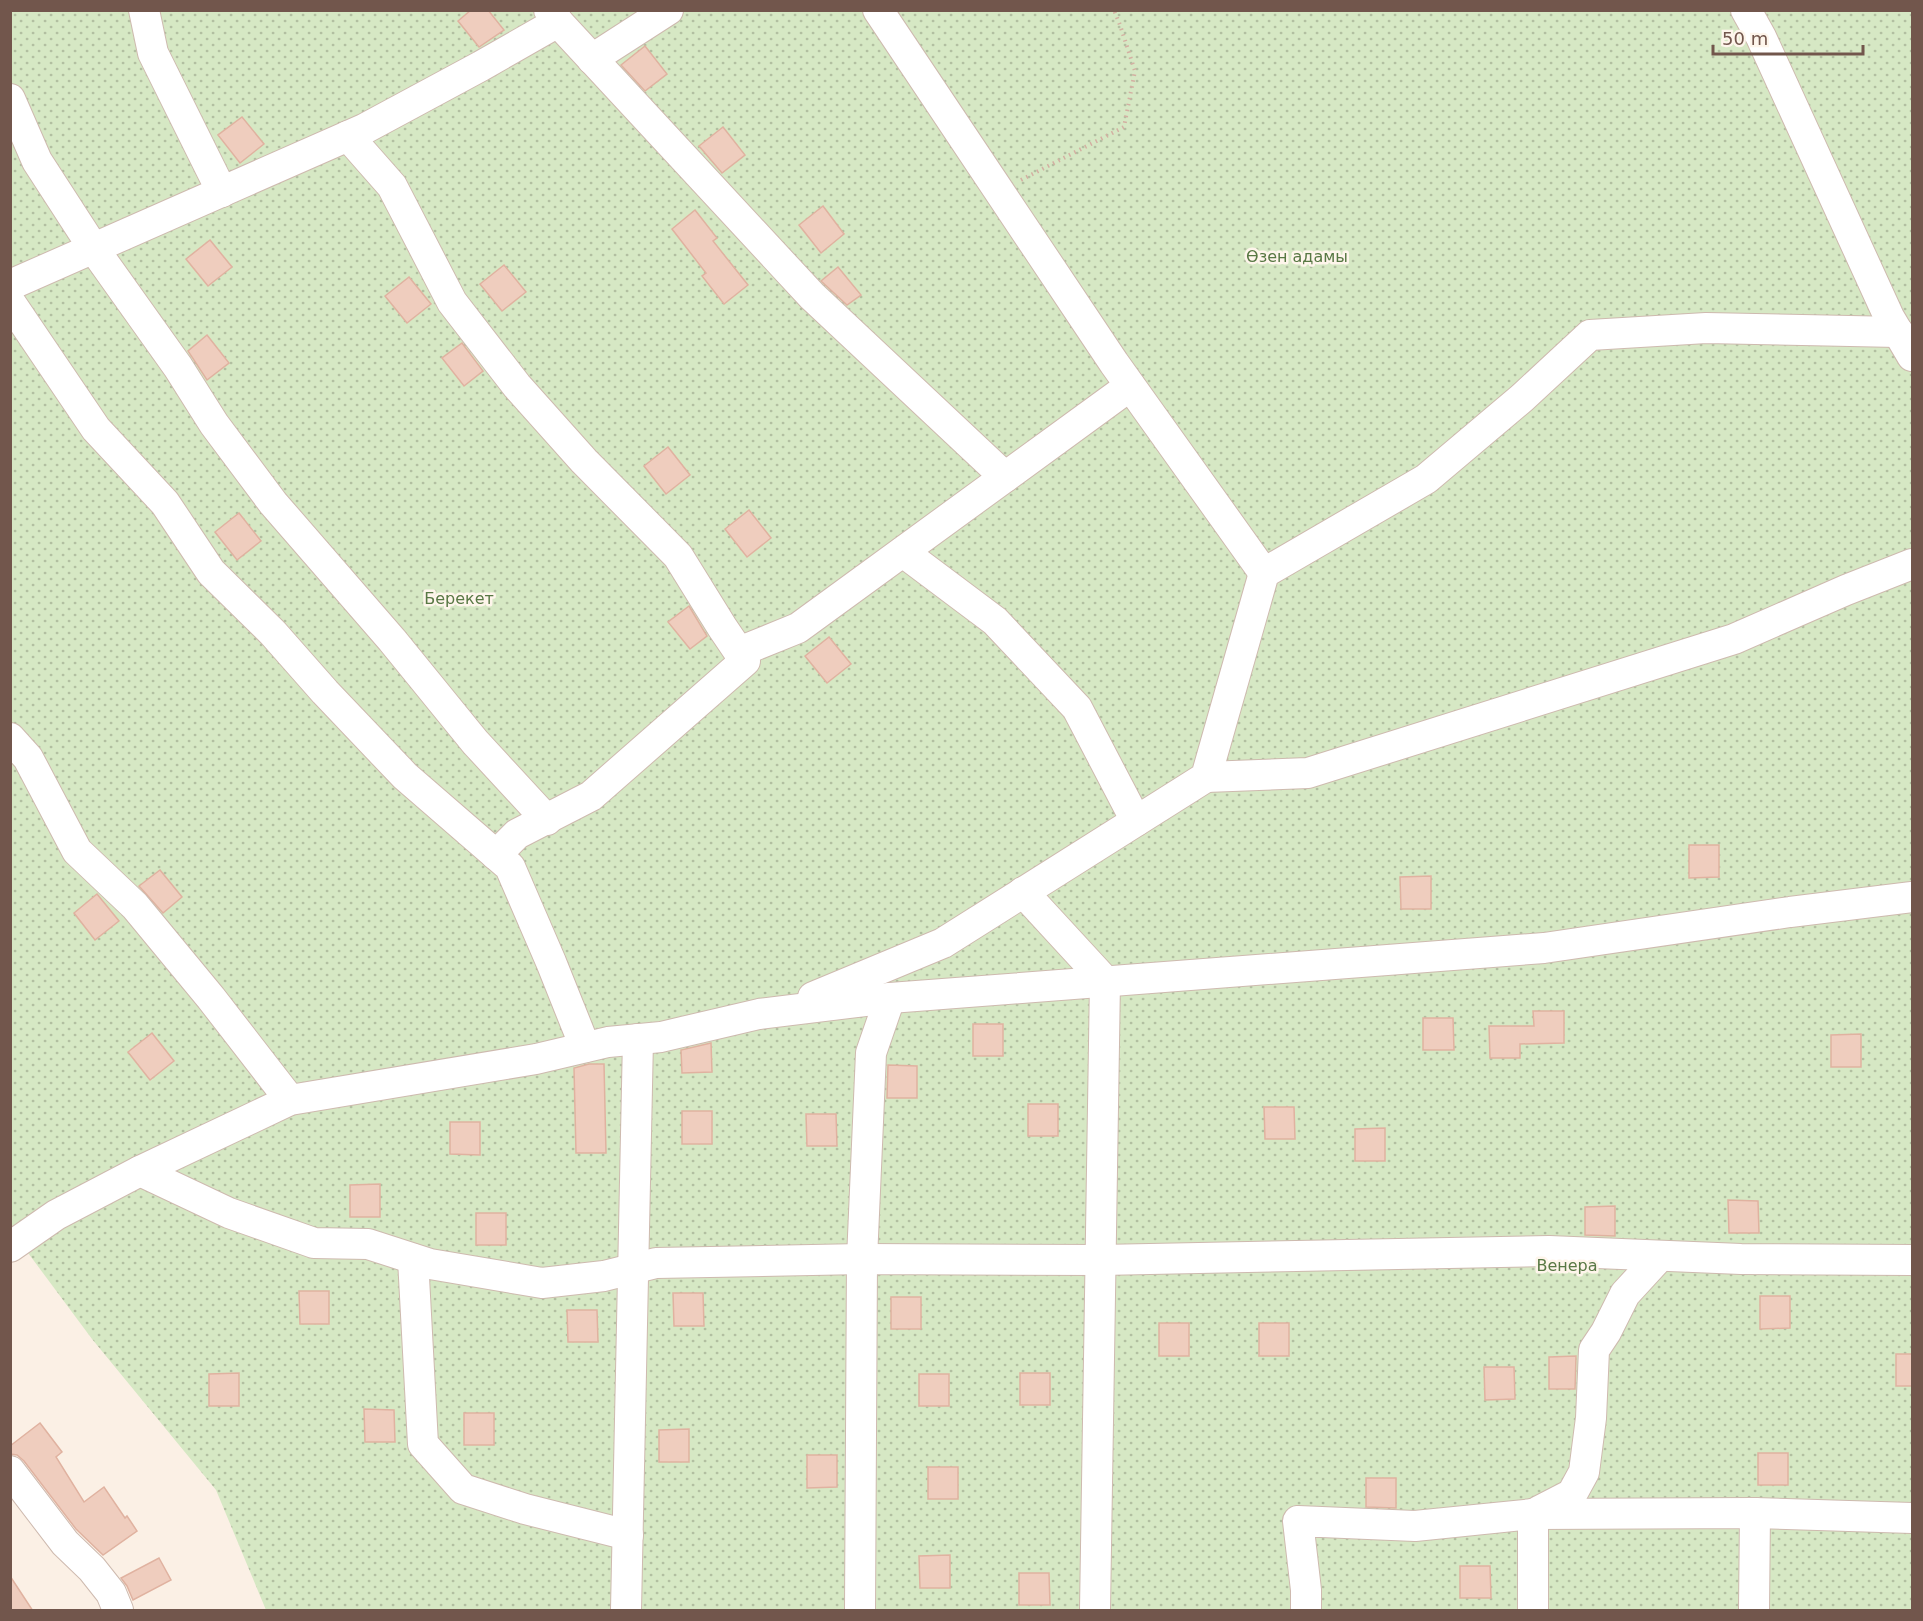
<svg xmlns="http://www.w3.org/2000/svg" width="1923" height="1621" viewBox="0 0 1923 1621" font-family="'DejaVu Sans',sans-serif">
  <defs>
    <pattern id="grass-dots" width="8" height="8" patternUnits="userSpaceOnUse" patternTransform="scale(1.5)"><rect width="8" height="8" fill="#d6e8c4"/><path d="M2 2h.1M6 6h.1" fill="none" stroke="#b2bfa1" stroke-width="1.8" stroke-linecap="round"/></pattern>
  </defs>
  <rect width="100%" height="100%" fill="#fbf0e5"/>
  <polygon fill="url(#grass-dots)" points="10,11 1912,11 1912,1610 266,1610 216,1490 92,1339 11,1230"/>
  <g fill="#efcdbe" stroke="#e0b2a0" stroke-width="1.5">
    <polygon points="471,10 488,10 504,30 479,47 458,21"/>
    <polygon points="645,46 667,74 645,91 621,65"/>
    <polygon points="242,117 264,144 240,163 218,135"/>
    <polygon points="723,127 745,155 722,173 699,146"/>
    <polygon points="823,206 844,234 821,253 799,225"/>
    <polygon points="695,210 717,238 713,241 748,285 724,304 702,276 706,273 672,229"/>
    <polygon points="210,240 232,267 208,286 186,259"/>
    <polygon points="504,265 526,292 502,311 480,284"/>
    <polygon points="838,267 861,295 847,305 821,281"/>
    <polygon points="409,277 431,304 407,323 385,296"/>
    <polygon points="207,335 229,363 207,380 188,351"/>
    <polygon points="462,343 483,371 464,386 442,358"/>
    <polygon points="668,447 690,475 666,494 644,466"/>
    <polygon points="749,510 771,538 747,557 725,529"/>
    <polygon points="239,513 261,541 237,560 215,532"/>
    <polygon points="689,606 707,636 690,649 668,622"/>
    <polygon points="829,637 851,664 827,683 805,656"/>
    <polygon points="1689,845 1719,845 1719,877 1689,878"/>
    <polygon points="160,870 182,897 163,913 139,886"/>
    <polygon points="1431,876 1431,909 1401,909 1400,877"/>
    <polygon points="97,894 119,921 95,940 74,913"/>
    <polygon points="1533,1011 1564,1011 1564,1043 1520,1044 1520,1058 1490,1058 1489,1026 1534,1026"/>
    <polygon points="1423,1018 1453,1018 1454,1050 1423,1050"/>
    <rect x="973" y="1024" width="30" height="32"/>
    <polygon points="152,1033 174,1061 150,1080 128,1052"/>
    <polygon points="1861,1034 1861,1067 1831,1067 1831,1035"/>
    <polygon points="711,1043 712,1072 682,1073 681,1050"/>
    <polygon points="589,1064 604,1064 606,1153 576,1153 574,1068"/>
    <polygon points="888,1065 917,1066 917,1098 887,1098"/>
    <rect x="1028" y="1104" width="30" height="32"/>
    <polygon points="1264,1107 1294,1107 1295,1139 1265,1139"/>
    <rect x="682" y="1111" width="30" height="33"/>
    <polygon points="806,1114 836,1114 837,1146 807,1146"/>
    <polygon points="450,1122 480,1122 480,1155 450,1154"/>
    <polygon points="1385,1128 1385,1161 1355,1161 1355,1129"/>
    <polygon points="380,1184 380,1217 350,1217 350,1185"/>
    <polygon points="1728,1200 1758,1201 1759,1233 1729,1233"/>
    <polygon points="1615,1206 1615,1236 1585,1235 1585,1207"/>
    <rect x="476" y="1213" width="30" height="32"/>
    <polygon points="299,1291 329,1291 329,1324 300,1324"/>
    <polygon points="673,1293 703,1293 704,1326 674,1326"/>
    <polygon points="1760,1296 1790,1296 1790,1328 1760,1329"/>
    <rect x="891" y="1297" width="30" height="32"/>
    <polygon points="567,1310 597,1310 598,1342 568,1342"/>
    <rect x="1159" y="1323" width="30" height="33"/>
    <rect x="1259" y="1323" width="30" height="33"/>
    <rect x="1896" y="1354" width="16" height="32"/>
    <polygon points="1576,1356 1575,1389 1549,1389 1549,1357"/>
    <polygon points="1484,1367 1514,1367 1515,1399 1485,1400"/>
    <polygon points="239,1373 239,1406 209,1406 209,1374"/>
    <rect x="1020" y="1373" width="30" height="32"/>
    <rect x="919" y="1374" width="30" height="32"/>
    <polygon points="364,1409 394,1410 395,1442 365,1442"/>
    <rect x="464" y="1413" width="30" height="32"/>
    <polygon points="40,1423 62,1452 56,1457 84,1502 104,1487 125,1518 127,1516 137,1531 103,1555 76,1529 24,1461 17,1455 10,1454 10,1446"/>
    <polygon points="689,1429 689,1462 659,1462 659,1430"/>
    <rect x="1758" y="1453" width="30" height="32"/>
    <polygon points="807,1455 837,1455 837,1487 807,1488"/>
    <rect x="928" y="1467" width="30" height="32"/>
    <polygon points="1366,1478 1396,1478 1396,1508 1366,1507"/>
    <polygon points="950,1555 950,1588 920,1588 919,1556"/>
    <polygon points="159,1558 171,1580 133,1600 127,1586 121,1578"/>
    <polygon points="1460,1566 1490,1566 1491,1598 1460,1598"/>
    <polygon points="1019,1573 1049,1573 1050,1605 1019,1605"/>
    <polygon points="10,1576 33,1611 10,1611"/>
  </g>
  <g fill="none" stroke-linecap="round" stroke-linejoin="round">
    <defs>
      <g id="minor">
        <polyline points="144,10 153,53 222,192"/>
        <polyline points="549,10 558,22 812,296 1005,477"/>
        <polyline points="878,10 1114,363 1264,573"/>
        <polyline points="1746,10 1761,37 1889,317 1912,356"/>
        <polyline points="592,59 668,10"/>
        <polyline points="10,99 37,161 94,249 178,367 214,424 273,503 392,640 475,742 547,820"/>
        <polyline points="348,136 392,186 452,302 517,386 584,461 678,556 722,627 745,661 591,796 517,834 496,855"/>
        <polyline points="10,285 364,129 481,66 558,22"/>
        <polyline points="10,302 96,429 165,503 211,572 273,633 325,692 405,776 510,867 551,962 585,1047"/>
        <polyline points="903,552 995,621 1077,708 1136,821"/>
        <polyline points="739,652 798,628 1130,386"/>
        <polyline points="10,738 28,758 77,851 135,906 211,998 290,1100"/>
        <polyline points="1206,777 1308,773 1734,639 1846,590 1912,564"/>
        <polyline points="1023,892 1105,981 1095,1610"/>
        <polyline points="813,997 943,943 1206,777 1264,573 1426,479 1522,398 1590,335 1706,328 1898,332"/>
        <polyline points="140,1171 229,1213 314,1243 368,1244 430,1264 542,1283 604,1276 656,1263 862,1259 1101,1260 1549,1251 1741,1259 1912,1260"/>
        <polyline points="10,1247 56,1215 140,1171 290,1100 536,1059 608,1042 661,1037 759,1014 890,998 1544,948 1790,912 1912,897"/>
        <polyline points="413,1259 423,1444 463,1489 525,1509 628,1535"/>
        <polyline points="10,1471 65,1543 92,1569 111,1593 118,1610"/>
        <polyline points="1539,1511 1572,1494 1584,1472 1591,1418 1594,1350 1606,1332 1625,1294 1660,1256"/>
        <polyline points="626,1610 638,1039"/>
        <polyline points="860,1610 862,1259 871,1053 890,998"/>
        <polyline points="1306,1610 1306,1590 1298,1521 1415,1526 1533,1514 1755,1513 1912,1518"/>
        <polyline points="1533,1610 1533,1514"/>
        <polyline points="1754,1610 1755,1513"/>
      </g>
    </defs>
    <use href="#minor" stroke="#cebaaf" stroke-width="32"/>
    <polyline stroke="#d3b0a2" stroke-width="4" stroke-dasharray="1.5 4.5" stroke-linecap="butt" points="1021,180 1124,127 1135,71 1120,25 1114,10"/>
    <use href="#minor" stroke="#fff" stroke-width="30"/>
  </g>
  <g text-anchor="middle" stroke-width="5" stroke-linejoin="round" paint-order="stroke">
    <g font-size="16" fill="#587844" stroke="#fef5eb">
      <text x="1297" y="262">Өзен адамы</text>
      <text x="459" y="604">Берекет</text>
      <text x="1567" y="1271">Венера</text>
    </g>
  </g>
  <rect width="1923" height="1621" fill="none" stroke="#72564c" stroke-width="24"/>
  <path d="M1713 45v9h150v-9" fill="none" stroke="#72564c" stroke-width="3"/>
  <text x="1722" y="45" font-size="18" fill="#72564c" stroke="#fef5eb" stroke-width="4.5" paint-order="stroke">50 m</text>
</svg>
